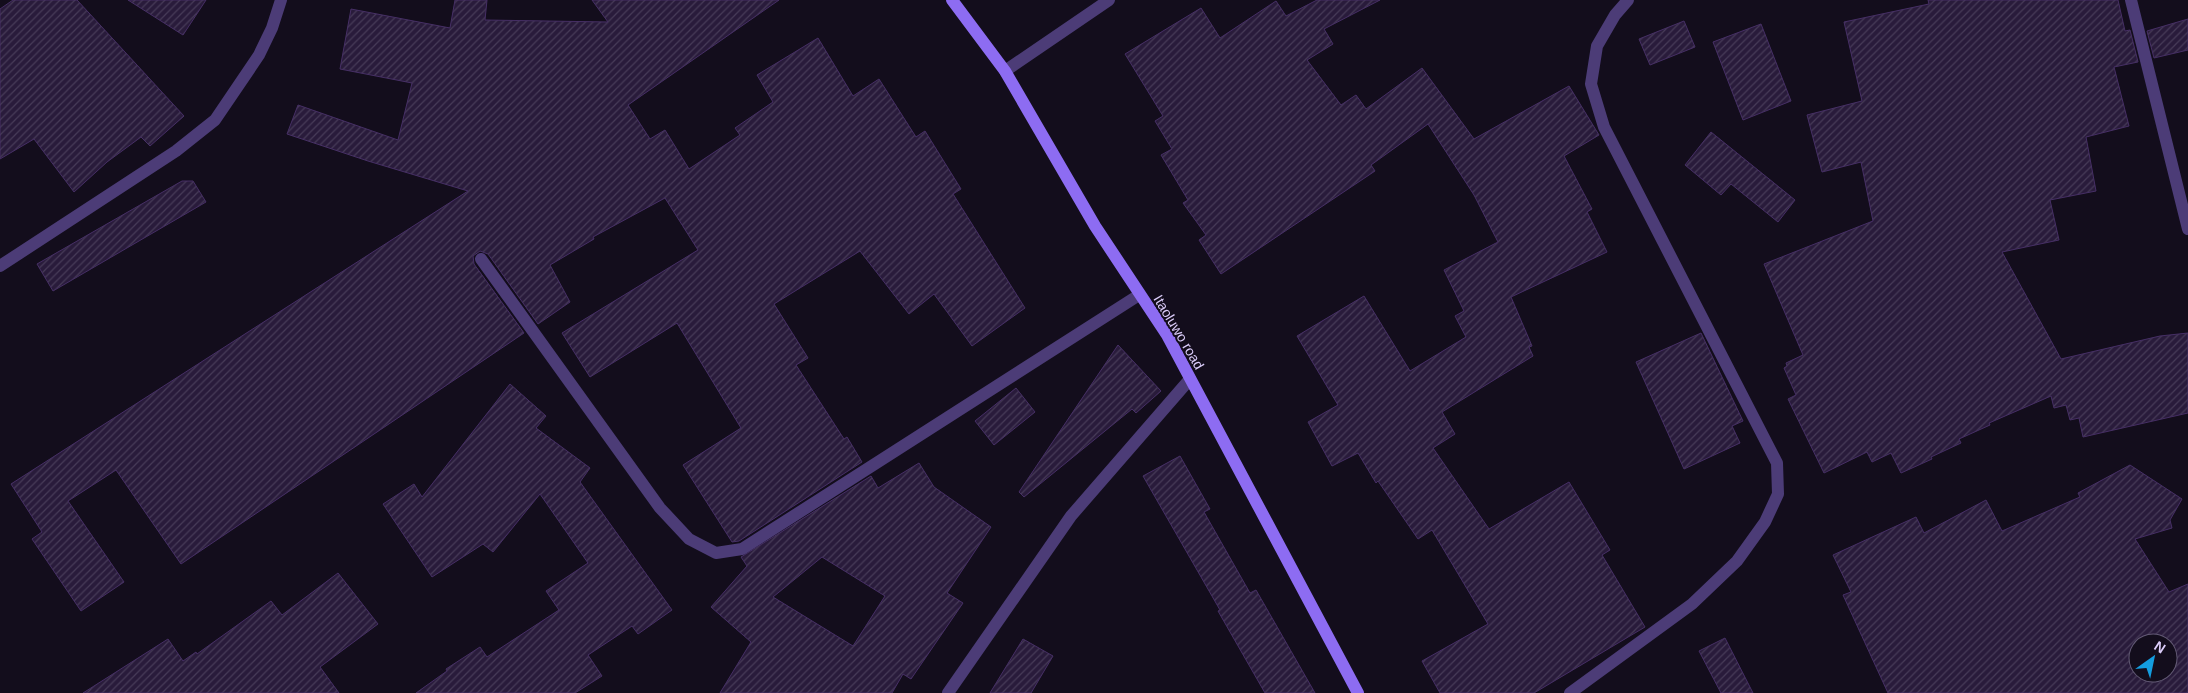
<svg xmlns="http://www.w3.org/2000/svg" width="2188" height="693" viewBox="0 0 2188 693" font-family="Arial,sans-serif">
  <defs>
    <pattern id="building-hatch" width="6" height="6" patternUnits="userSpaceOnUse" patternTransform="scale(1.25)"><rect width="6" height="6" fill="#291b3b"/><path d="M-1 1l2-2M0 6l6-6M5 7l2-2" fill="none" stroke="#473b58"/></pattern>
  </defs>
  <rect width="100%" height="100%" fill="#130d1c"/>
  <g fill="url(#building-hatch)" stroke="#462f65" fill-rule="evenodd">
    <polygon points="13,0 77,0 184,116 150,146 141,137 107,162 74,192 34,139 0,159 0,9"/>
    <polygon points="128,0 206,0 183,35"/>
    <polygon points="455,0 487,0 485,20 608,22 592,0 779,0 628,105 650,139 665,130 689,169 740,135 735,128 773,102 757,75 818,38 853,96 879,79 916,137 925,131 961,189 953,194 1025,308 972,346 934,294 909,314 860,251 774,304 808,358 796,365 844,439 847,437 862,462 739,541 732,542 683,465 741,428 677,323 590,377 562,333 698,250 665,198 593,237 594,239 550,265 570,302 538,324 488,254 480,251 473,256 474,264 524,333 181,564 116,470 68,501 124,582 81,611 32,539 42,532 11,484 468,191 368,161 287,134 298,105 398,140 412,83 340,69 351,9 450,28"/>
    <polygon points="1317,0 1380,0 1324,29 1333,44 1307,60 1341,105 1356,95 1366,109 1422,68 1474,139 1569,86 1599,135 1564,156 1592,209 1587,212 1607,252 1511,297 1532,346 1529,347 1533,356 1442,412 1455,434 1433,448 1489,529 1569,482 1610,550 1602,555 1645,627 1534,693 1440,693 1422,661 1488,624 1432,530 1418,539 1378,481 1376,483 1358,453 1332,466 1308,422 1338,405 1297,336 1364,296 1410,371 1466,337 1455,316 1464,311 1444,270 1498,242 1474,195 1428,124 1371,165 1375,171 1221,274 1199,240 1206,235 1183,203 1188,200 1161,155 1172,149 1155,121 1163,116 1125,54 1201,8 1220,38 1276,1 1286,16"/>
    <polygon points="1928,0 2118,0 2125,31 2130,30 2138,62 2114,67 2129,126 2086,137 2096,191 2050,200 2059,240 2002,252 2061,359 2160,336 2188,333 2188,413 2083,437 2079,418 2070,420 2066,405 2054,408 2051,396 1989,423 1990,425 1959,439 1961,443 1931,457 1932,459 1901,473 1891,453 1872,462 1867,452 1824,473 1788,399 1796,395 1784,368 1787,366 1786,363 1803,355 1764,264 1873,221 1861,162 1822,172 1807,115 1862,101 1844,22 1929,4"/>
    <polygon points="2188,19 2188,50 2154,58 2147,31"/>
    <polygon points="1684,21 1695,47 1650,65 1639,39"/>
    <polygon points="1761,24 1791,101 1743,120 1713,42"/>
    <polygon points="1711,132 1795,200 1778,222 1731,184 1721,195 1685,165"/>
    <polygon points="182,181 193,181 206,202 53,291 37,264"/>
    <polygon points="1701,333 1743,421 1732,426 1740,443 1684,469 1636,362"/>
    <polygon points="1118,345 1161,391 1136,413 1132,409 1024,497 1019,492"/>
    <polygon points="510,384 546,416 536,428 590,468 580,482 672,610 638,634 632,626 588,655 602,676 575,693 416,693 447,671 446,669 480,647 487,657 559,610 546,591 588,563 540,494 493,552 483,544 432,577 383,504 414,484 422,497"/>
    <polygon points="1016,388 1035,412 994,445 975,421"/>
    <polygon points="1180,456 1210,509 1204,512 1250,593 1256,590 1315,693 1265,693 1218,611 1220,610 1143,476"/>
    <path d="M919,463l15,24 57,40 -44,66 16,10 -52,76 -8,-5 -11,19h-172l31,-51 -40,-35 36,-41 -6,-9 130,-81 7,12zM822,557l63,39 -32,50 -80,-49z"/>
    <path d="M2130,465l52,34 -12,21 2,8 -37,11 34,53 19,-8v109h-300l-45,-98 8,-3 -18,-37 83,-38 8,16 62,-33 16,31 78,-34 -2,-4zM2138,643h30v30h-30z"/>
    <polygon points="338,573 378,624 320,667 339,693 83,693 168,639 183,661 196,652 197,654 271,601 282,615"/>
    <polygon points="1725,638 1753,693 1721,693 1699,651"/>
    <polygon points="1023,639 1053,656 1031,693 990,693"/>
  </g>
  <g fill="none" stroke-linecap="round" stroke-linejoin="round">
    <g stroke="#4c3c77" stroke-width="12">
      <polyline points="2131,0 2188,229"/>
      <polyline points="1005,71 1109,0"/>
      <polyline points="481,259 660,508 689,539 716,553 742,549 1139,295"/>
      <polyline points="0,266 176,151 215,120 259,55 272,28 281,0"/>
      <polyline points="948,693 1071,516 1190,379"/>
      <polyline points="1570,693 1692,604 1737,561 1765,522 1778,494 1777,463 1604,127 1591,84 1597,46 1615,15 1628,0"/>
    </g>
    <polyline stroke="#8d6cf2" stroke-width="12" points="952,0 1005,71 1095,226 1167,335 1358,693"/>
  </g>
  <g text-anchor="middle" stroke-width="4" stroke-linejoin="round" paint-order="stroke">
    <g font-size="14" fill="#dccdfa" stroke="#130d1c">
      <text transform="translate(1179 332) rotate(59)" y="5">Itaoluwo road</text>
    </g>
  </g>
  <g transform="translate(2153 658) rotate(33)"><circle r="24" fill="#130d1c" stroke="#635a75"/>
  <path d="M0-4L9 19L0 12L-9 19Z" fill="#149ddf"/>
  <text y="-8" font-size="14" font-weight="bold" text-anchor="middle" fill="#dccdfa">N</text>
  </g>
</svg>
